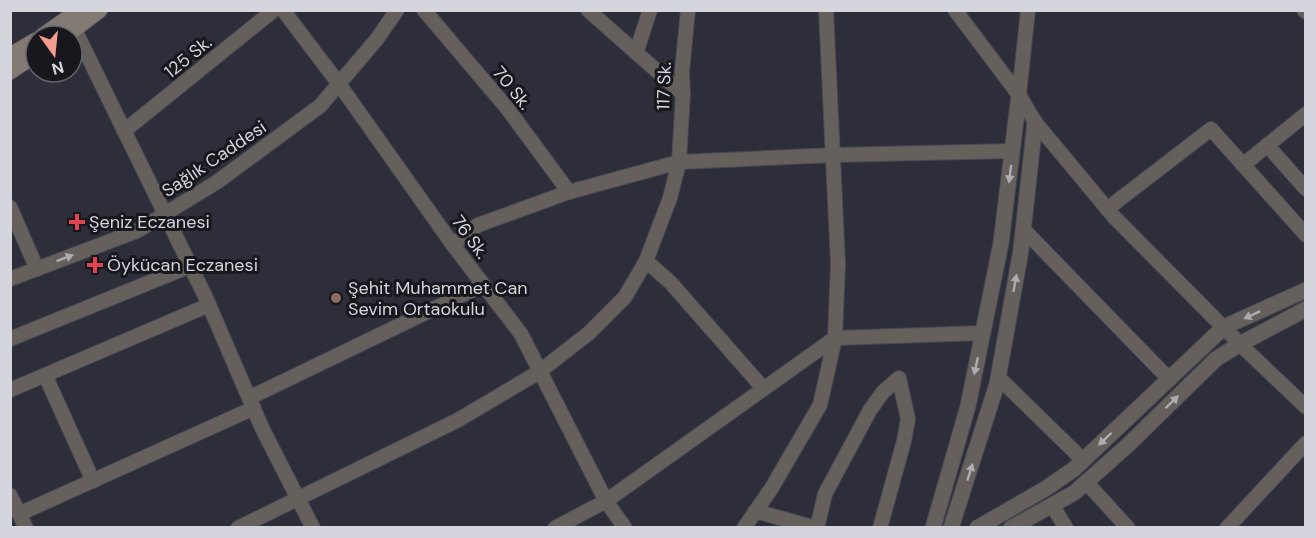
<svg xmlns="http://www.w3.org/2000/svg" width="1316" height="538" viewBox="0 0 1316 538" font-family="'DM Sans',sans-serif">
  <rect width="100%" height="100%" fill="#2e2e3a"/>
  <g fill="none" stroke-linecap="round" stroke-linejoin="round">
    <defs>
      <g id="minor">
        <polyline points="283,10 339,84 453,245 521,334 606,501 625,528"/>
        <polyline points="424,10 507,108 569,192"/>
        <polyline points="588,10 683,94"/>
        <polyline points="955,10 1019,95 1035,122 1114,217 1246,350 1306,407"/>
        <polyline points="1304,10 1306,12"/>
        <polyline points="75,30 206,298 262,428 313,528"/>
        <polyline points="636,53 650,10"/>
        <polyline points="1019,95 1028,10"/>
        <polyline points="124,131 274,10"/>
        <polyline points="1267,145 1306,189"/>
        <polyline points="1243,165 1306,114"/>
        <polyline points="10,207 37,269"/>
        <polyline points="1107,209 1211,129 1306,235"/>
        <polyline points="1023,229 1169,379"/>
        <polyline points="453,245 478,225 569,192 679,162 834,155 1012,151"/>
        <polyline points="646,261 670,282 763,388"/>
        <polyline points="10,279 137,231 217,182 320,106 377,39 397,10"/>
        <polyline points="10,339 190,266"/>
        <polyline points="45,375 93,481"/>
        <polyline points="998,377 1083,460"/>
        <polyline points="10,390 209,305"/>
        <polyline points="249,398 483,285"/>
        <polyline points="1086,482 1128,528"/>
        <polyline points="10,495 26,528"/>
        <polyline points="1052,505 1066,528"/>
        <polyline points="755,511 816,528"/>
        <polyline points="19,514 254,408"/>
        <polyline points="238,528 458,420 539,372 589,333 625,297 646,261 670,198 679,162 683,94 682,71 688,10"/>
        <polyline points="555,528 606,501 835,338 983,333"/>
        <polyline points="744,528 771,489 820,405 835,338 838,264 826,10"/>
        <polyline points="817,528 825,494 870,410 883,392 899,378 908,419 904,441 880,528"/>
        <polyline points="1227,528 1306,443"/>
      </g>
      <g id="tertiary">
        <polyline points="933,528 968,406 1001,243 1019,95"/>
        <polyline points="951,528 997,384 1021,250 1035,122"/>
        <polyline points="977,528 1045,489 1074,469 1224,327 1306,290"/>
        <polyline points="1011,528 1074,493 1128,445 1216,359 1240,344 1306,309"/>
      </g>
      <g id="secondary">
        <polyline points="42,36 79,10"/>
        <polyline points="66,36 100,10"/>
        <polyline points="10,55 36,40"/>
        <polyline points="10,72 36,55"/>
      </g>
    </defs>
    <use href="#minor" stroke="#494954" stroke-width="16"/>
    <use href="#tertiary" stroke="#494954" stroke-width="17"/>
    <use href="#secondary" stroke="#494954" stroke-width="17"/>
    <use href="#minor" stroke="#66605c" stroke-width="14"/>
    <use href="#tertiary" stroke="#66605c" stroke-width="15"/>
    <use href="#secondary" stroke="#847a74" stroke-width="15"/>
  </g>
  <defs><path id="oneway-solid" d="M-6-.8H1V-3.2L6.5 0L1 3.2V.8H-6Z" transform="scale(1.5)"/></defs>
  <g fill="#aeacb0">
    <use href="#oneway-solid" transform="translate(1010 174) rotate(97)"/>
    <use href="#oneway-solid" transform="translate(65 258) rotate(-21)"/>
    <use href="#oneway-solid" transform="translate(1015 283) rotate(-80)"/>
    <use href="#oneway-solid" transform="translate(1252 315) rotate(155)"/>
    <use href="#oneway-solid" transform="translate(976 366) rotate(102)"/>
    <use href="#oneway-solid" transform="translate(1172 402) rotate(-44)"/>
    <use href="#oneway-solid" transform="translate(1105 439) rotate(136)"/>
    <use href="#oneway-solid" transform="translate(970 472) rotate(-73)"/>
  </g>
  <g fill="#e0444e" stroke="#17171d" stroke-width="2">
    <path d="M74 213h6v6h6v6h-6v6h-6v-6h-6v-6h6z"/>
    <path d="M92 256h6v6h6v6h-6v6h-6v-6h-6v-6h6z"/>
  </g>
  <circle fill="#8d6e63" stroke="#17171d" stroke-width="2" cx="336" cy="298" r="6"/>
  <g text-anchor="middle" stroke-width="6" stroke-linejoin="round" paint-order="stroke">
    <g font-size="18" fill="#d4d5dd" stroke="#17171d">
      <text transform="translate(188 57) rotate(-39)" y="6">125 Sk.</text>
      <text transform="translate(664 86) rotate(-88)" y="6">117 Sk.</text>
      <text transform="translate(512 88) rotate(51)" y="6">70 Sk.</text>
      <text transform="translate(214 159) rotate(-34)" y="6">Sağlık Caddesi</text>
      <text transform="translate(470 237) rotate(54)" y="6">76 Sk.</text>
    </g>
    <g font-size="18" fill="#d4d5dd" stroke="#17171d" text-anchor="start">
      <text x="89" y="228">Şeniz Eczanesi</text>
      <text x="107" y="271">Öykücan Eczanesi</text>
      <text x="348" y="294">Şehit Muhammet Can<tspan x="348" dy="21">Sevim Ortaokulu</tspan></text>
    </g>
  </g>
  <rect width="1316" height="538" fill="none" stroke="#d4d5dd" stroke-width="24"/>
  <g transform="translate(54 54) rotate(165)"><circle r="28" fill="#17171d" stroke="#63636a" stroke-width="1.5"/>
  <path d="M0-4.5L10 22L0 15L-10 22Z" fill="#f59d8f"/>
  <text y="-9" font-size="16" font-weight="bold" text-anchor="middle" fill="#d4d5dd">N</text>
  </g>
</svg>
